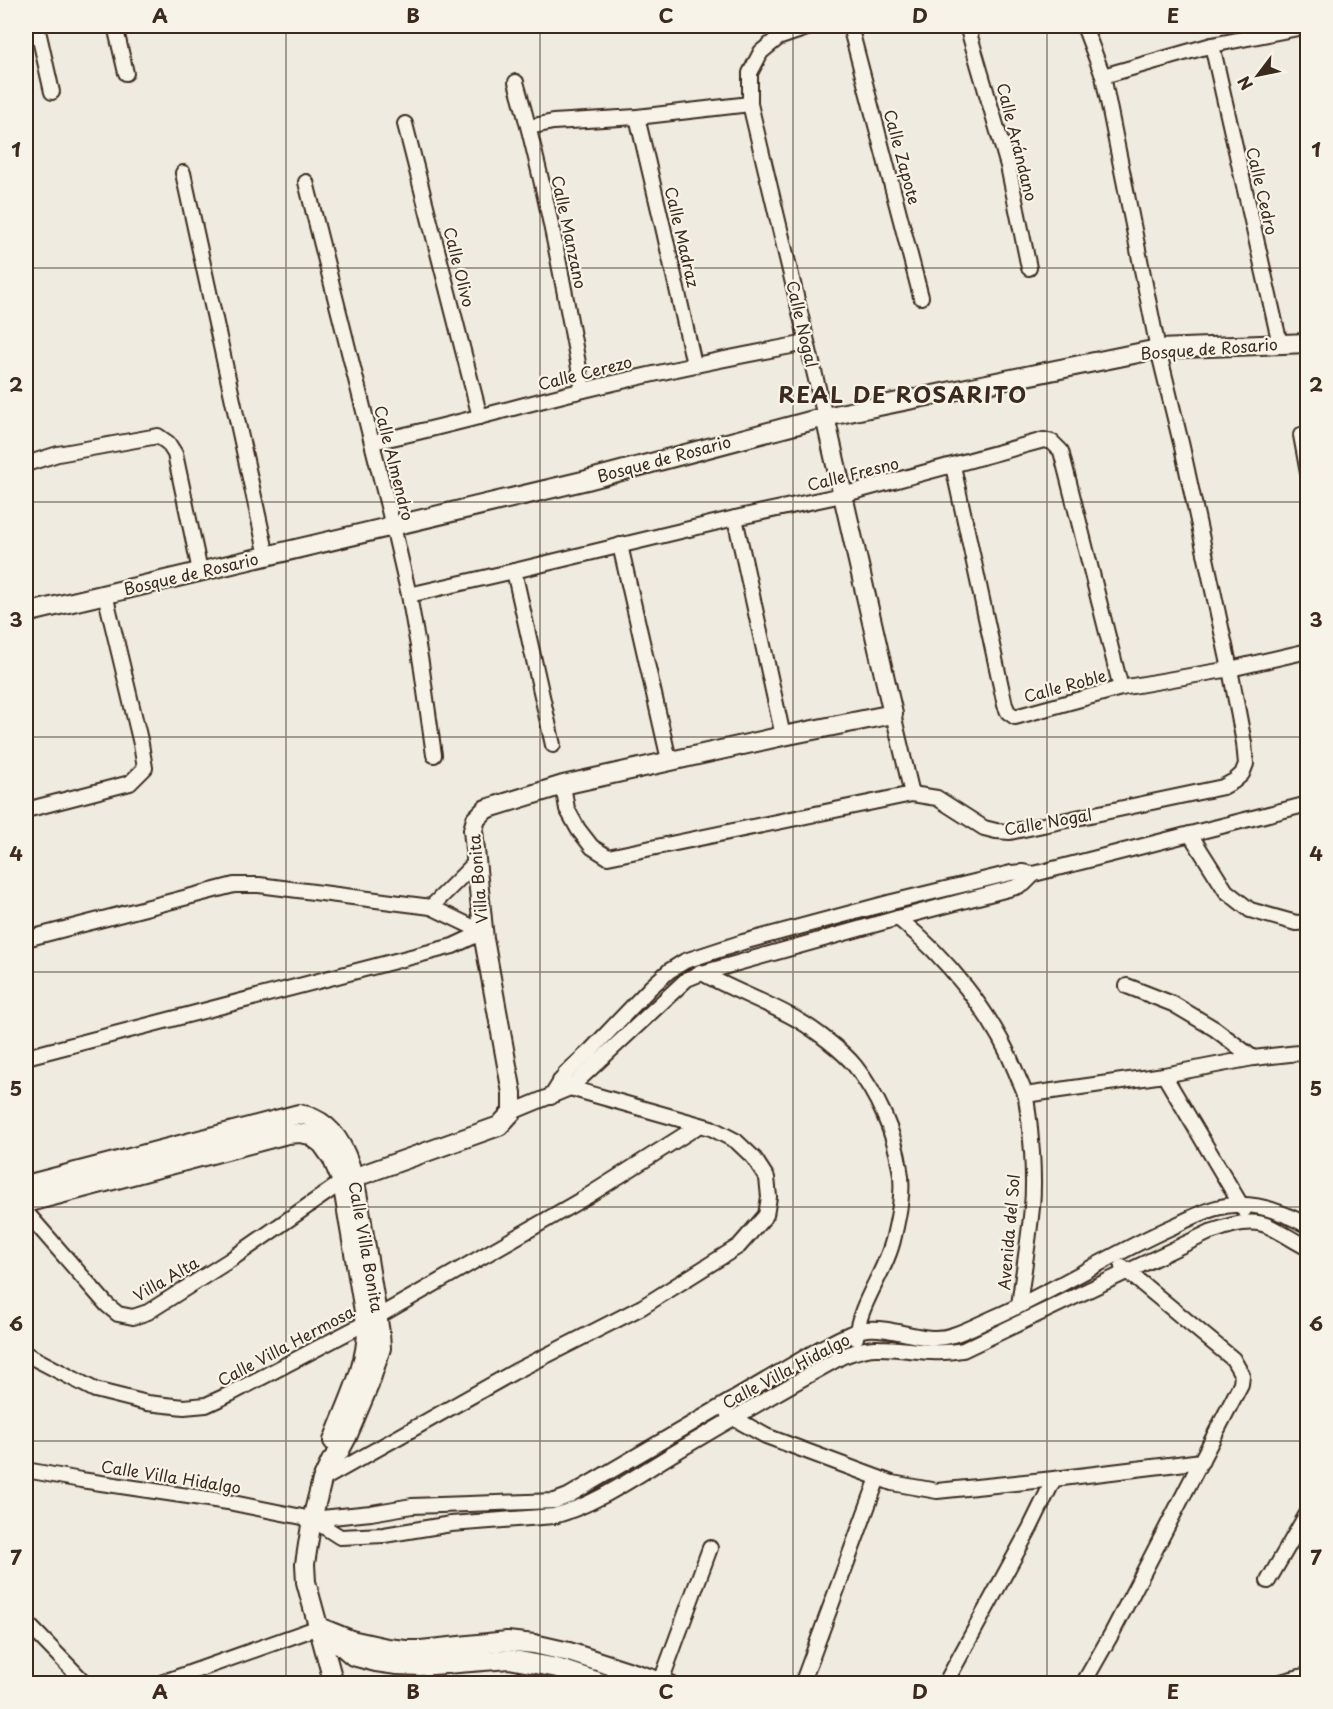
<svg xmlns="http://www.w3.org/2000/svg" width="1333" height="1709" viewBox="0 0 1333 1709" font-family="'Playpen Sans',sans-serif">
  <rect width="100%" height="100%" fill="#efebe0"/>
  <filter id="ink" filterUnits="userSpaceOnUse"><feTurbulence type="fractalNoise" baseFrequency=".0167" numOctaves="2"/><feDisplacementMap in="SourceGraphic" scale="12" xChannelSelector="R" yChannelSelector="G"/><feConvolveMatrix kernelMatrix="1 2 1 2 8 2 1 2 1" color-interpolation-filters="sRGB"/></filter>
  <g filter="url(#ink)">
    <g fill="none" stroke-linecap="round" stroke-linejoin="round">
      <defs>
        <g id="street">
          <polyline points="37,26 52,92"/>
          <polyline points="115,26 126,73"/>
          <polyline points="813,26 778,38 761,52 750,73 750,104 825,417"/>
          <polyline points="850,26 921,297"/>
          <polyline points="967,26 1008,166 1029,268"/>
          <polyline points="1212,45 1280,344"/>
          <polyline points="1103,76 1212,45 1308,26"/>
          <path d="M516,82c29,101 48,205 67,308"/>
          <polyline points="637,117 663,227 694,364"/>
          <polyline points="405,124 480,417"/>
          <polyline points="529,127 553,122 637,117 750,104"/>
          <polyline points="183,173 267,556"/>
          <polyline points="306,182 393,526 409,595 421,663 434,755"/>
          <polyline points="1301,435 1308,473"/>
          <path d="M372,442c71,-14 141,-35 212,-52 74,-18 148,-33 223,-47"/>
          <polyline points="26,464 58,454 158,436 168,443 175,454 200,571"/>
          <polyline points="953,466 1005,705 1008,712 1015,717 1121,688 1230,669 1308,651"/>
          <polyline points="735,518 783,736"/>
          <polyline points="620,545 669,760"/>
          <polyline points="514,571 553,745"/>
          <polyline points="409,595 514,571 735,518 842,495 1044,440 1052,442 1061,451 1121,688"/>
          <polyline points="893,714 912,794"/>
          <polyline points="563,785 567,809 578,829 592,847 608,857 912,794 937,798 984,828 996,831 1010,832 1223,787 1234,781 1242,774 1246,764 1244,743 1230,669 1182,447 1158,349 1103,76 1084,26"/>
          <polyline points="26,810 130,783 145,768 141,744 105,594"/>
          <polyline points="1190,834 1308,804"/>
          <polyline points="431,907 476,862"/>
          <path d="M898,918c48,39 95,96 118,154 3,8 8,17 10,25 5,32 9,78 6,110 -3,33 -9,66 -13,99"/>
          <polyline points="26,939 234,885 259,885 431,907 483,932"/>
          <path d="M700,972c32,18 67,30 98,48 17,10 45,31 57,46 22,28 40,67 45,103 4,22 -1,45 -6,67 -7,35 -35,66 -38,102"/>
          <polyline points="1127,986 1173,1004 1215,1029 1253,1058"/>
          <polyline points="26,1057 453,946 483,932"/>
          <polyline points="1164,1075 1244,1210"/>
          <polyline points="1025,1095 1164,1075 1253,1058 1308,1052"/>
          <polyline points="551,1097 566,1073 591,1050 651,987 669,971 685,961 743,942 892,902 1011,873 1023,872 1034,874 1190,834 1226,891 1250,910 1296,923 1308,922"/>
          <polyline points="512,1112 570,1088 687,979 702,973 898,918 1016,887 1024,884 1034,874"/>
          <polyline points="26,1212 107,1305 118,1314 133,1317 148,1312 230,1260 342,1182"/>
          <polyline points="26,1354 95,1390 147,1403 184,1407 206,1405 230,1394 377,1317 586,1197 700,1125"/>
          <polyline points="728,1415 766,1436 892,1483 937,1491 1054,1479 1202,1461"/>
          <path d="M26,1470l55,10 147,22 84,17 59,-6 41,-7 143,-5 13,-5 253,-148c14,-7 30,-17 46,-19 28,-3 58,16 86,6 14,-4 28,-12 42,-18 61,-27 118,-64 179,-91 19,-9 39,-20 60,-21 26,-2 51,8 74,21"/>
          <polyline points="322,1480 514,1372 642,1307 739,1246 766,1215 769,1197 767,1178 754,1158 736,1141 711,1128 570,1088 560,1081"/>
          <path d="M312,1519l28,18 44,-2 67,-11 103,-8c44,-12 83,-41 122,-64 55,-33 111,-65 167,-96 12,-4 23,-9 36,-8 31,0 53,8 84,2l247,-118c17,-5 38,-14 56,-7 14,6 28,16 42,23"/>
          <polyline points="1268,1581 1308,1512"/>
          <polyline points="26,1622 86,1684"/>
          <polyline points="158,1684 319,1627"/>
          <polyline points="660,1684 710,1548"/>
          <polyline points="802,1684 878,1478"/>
          <polyline points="945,1684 1030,1528 1054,1479"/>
          <polyline points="1083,1684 1112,1633 1241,1384 1242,1375 1233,1359 1122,1267"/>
        </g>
        <g id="secondary">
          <polyline points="26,613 587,480 825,417 1158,349 1308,343"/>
          <polyline points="342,1182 499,1126 512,1112 512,1093 484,939 473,830 476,819 486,809 563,785 783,736 893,714 825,417"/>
          <path d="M26,1185l273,-71c55,9 58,83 66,127 5,30 10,61 15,92l1,15 -12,37 -22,52 -8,15 -8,9 -9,19 -10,39 -7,45 1,18 28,102"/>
          <path d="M26,1203l261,-69 12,-1 11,2 12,9 10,14 10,24 25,147c0,38 -21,77 -34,112"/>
          <polyline points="319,1627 351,1640 387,1648 406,1650 421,1650 507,1641 534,1644 569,1652 668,1684"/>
          <polyline points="332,1638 353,1656 376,1662 397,1665 420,1666 509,1659 557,1668 605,1684"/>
          <polyline points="1281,1684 1308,1677"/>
        </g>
      </defs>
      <use href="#street" stroke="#3b2a1e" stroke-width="18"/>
      <use href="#secondary" stroke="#3b2a1e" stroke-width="22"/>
      <use href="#street" stroke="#f7f3e8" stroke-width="14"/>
      <use href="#secondary" stroke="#f7f3e8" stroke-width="18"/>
    </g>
  </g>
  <path fill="none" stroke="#3b2a1e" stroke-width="1.5" stroke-opacity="0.55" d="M286,26v1658M540,26v1658M793,26v1658M1047,26v1658M26,268h1282M26,502h1282M26,737h1282M26,972h1282M26,1207h1282M26,1441h1282"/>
  <g text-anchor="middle" stroke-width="4.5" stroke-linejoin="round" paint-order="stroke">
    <g font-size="16" fill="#3b2a1e" stroke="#f7f3e8">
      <text transform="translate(1017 142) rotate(76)" y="6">Calle Arándano</text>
      <text transform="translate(902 157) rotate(75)" y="6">Calle Zapote</text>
      <text transform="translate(1262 191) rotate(77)" y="6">Calle Cedro</text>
      <text transform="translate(569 232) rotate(78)" y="6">Calle Manzano</text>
      <text transform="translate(682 237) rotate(77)" y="6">Calle Madraz</text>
      <text transform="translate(459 267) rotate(76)" y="6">Calle Olivo</text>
      <text transform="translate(802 324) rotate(77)" y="6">Calle Nogal</text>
      <text transform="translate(1209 349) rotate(-4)" y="6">Bosque de Rosario</text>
      <text transform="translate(585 373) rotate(-14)" y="6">Calle Cerezo</text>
      <text transform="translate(664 459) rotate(-15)" y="6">Bosque de Rosario</text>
      <text transform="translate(394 463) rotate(76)" y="6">Calle Almendro</text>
      <text transform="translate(853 474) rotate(-14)" y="6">Calle Fresno</text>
      <text transform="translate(191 574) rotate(-13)" y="6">Bosque de Rosario</text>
      <text transform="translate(1065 686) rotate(-15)" y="6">Calle Roble</text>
      <text transform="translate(1048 822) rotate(-10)" y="6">Calle Nogal</text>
      <text transform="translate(478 879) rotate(-95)" y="6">Villa Bonita</text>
      <text transform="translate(1009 1232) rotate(-85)" y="6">Avenida del Sol</text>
      <text transform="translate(366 1247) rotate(80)" y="6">Calle Villa Bonita</text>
      <text transform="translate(166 1279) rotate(-30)" y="6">Villa Alta</text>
      <text transform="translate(286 1346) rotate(-28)" y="6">Calle Villa Hermosa</text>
      <text transform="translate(786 1371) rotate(-28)" y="6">Calle Villa Hidalgo</text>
      <text transform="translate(171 1477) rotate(9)" y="6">Calle Villa Hidalgo</text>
    </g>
    <g font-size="22" font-weight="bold" letter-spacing="1.5" fill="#3b2a1e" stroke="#f7f3e8">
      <text x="903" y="403">REAL DE ROSARITO</text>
    </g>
  </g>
  <rect width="1333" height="1709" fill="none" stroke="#f7f3e8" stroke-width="66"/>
  <g transform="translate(1258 75) rotate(238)" stroke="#f7f3e8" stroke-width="4.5" paint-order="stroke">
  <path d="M0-4.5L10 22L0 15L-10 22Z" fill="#3b2a1e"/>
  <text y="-9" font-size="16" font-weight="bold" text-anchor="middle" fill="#3b2a1e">N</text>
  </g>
  <rect x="33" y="33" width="1267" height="1643" fill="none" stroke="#3b2a1e" stroke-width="2"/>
  <g font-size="20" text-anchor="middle" font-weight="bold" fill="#3b2a1e">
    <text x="160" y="23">A</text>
    <text x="413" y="23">B</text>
    <text x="666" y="23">C</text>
    <text x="920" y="23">D</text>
    <text x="1173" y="23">E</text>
    <text x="16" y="157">1</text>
    <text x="1316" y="157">1</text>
    <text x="16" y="392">2</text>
    <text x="1316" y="392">2</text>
    <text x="16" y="627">3</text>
    <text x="1316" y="627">3</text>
    <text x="16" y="861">4</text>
    <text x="1316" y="861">4</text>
    <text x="16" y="1096">5</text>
    <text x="1316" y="1096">5</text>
    <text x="16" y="1331">6</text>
    <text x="1316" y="1331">6</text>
    <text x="16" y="1565">7</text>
    <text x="1316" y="1565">7</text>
    <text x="160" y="1699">A</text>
    <text x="413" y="1699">B</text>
    <text x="666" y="1699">C</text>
    <text x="920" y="1699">D</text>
    <text x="1173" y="1699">E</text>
  </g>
</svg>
